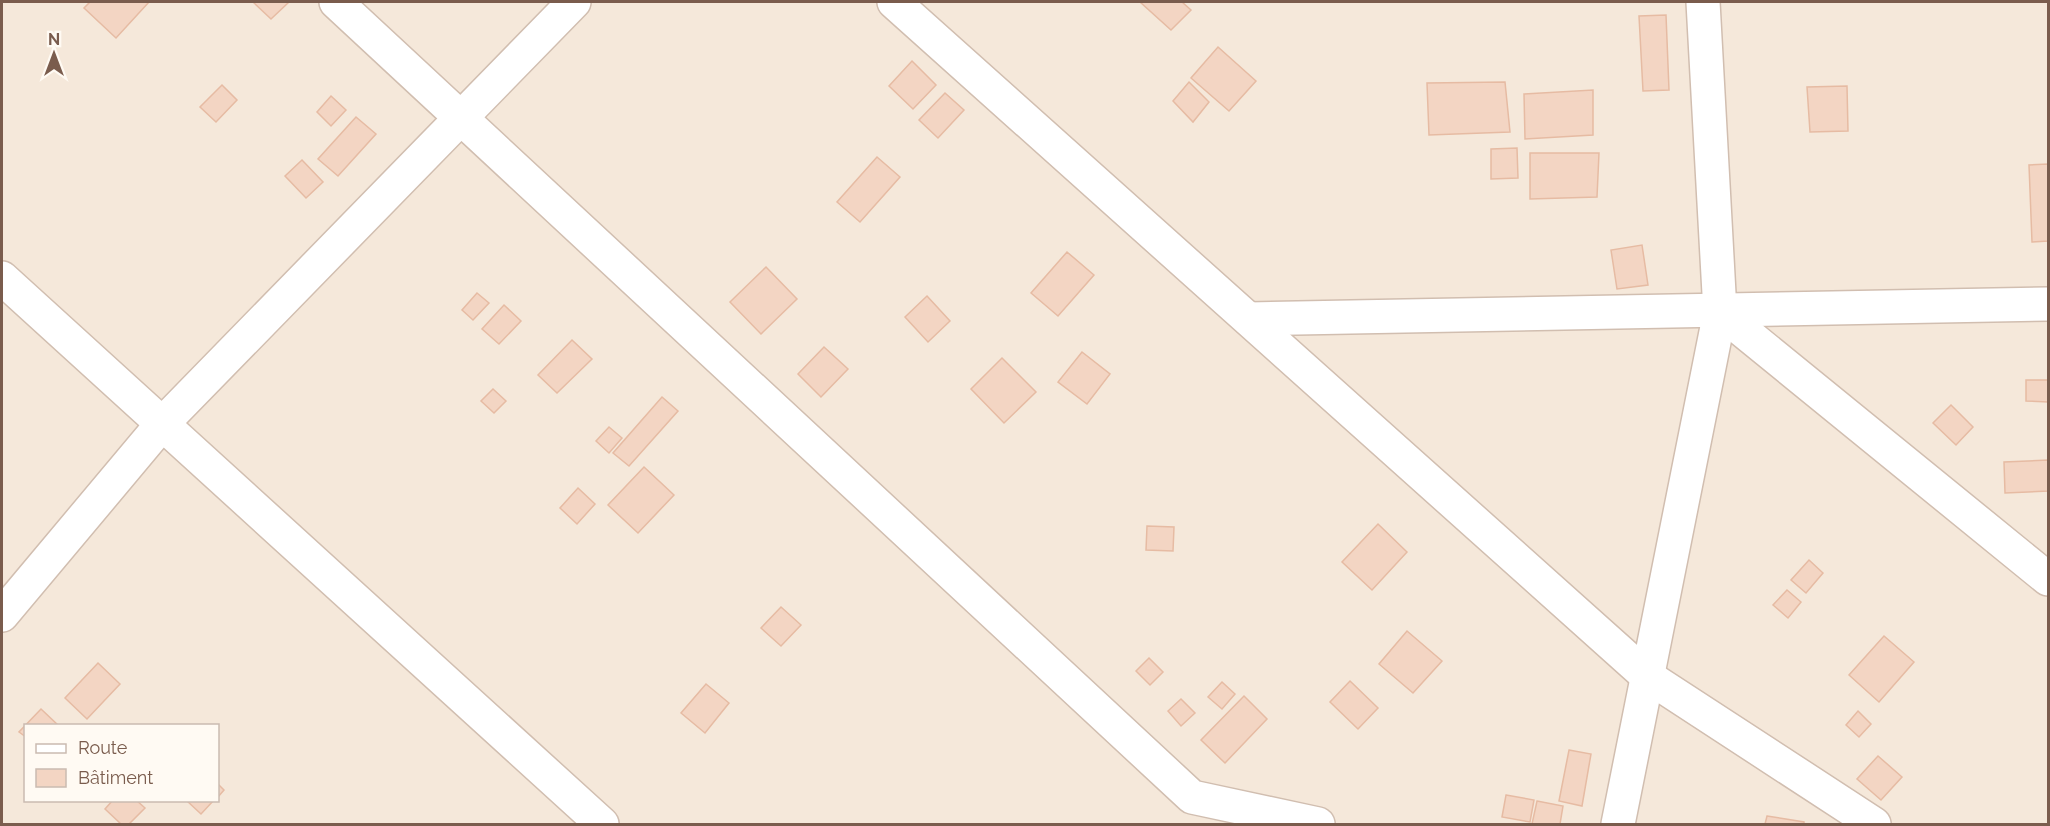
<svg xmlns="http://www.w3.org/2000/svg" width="2050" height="826" viewBox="0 0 2050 826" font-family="Raleway,sans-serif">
  <rect width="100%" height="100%" fill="#fdf6ec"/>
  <path fill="#f5e8da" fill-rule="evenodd" d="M2,2h2046v822h-2046zM26,726h192v74h-192z"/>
  <g fill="#f3d5c3" stroke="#e6bba3" stroke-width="1.5">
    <polygon points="90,2 149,2 116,38 84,8"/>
    <polygon points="253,2 289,2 271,19"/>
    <polygon points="1140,2 1182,2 1191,10 1171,30"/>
    <polygon points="1666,15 1669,90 1643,91 1639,16"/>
    <polygon points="1218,47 1256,81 1229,111 1191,78"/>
    <polygon points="912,61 936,85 913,109 889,86"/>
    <polygon points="1189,82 1209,102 1193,122 1173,101"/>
    <polygon points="1505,82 1510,132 1429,135 1427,83"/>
    <polygon points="222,85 237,100 216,122 200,107"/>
    <polygon points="1847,86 1848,131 1810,132 1807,87"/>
    <polygon points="1593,90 1593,135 1525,139 1524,94"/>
    <polygon points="945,93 964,110 938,138 919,120"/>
    <polygon points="331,96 346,110 331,126 317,112"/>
    <polygon points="356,117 376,134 338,176 318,159"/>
    <polygon points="1517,148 1518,178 1491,179 1491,149"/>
    <polygon points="1530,153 1599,153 1597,197 1530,199"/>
    <polygon points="877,157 900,177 860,222 837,202"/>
    <polygon points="302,160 323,182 306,198 285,176"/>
    <polygon points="2048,164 2048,241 2032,242 2029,165"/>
    <polygon points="1642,245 1648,285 1617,289 1611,250"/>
    <polygon points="1067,252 1094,275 1058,316 1031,293"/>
    <polygon points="766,267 797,299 761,334 730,302"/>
    <polygon points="477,293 489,303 473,320 462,310"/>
    <polygon points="927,296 950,321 928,342 905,317"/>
    <polygon points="504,305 521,321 499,344 482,329"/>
    <polygon points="572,340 592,359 557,393 538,375"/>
    <polygon points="824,347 848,369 821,397 798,374"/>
    <polygon points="1082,352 1110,374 1087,404 1058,382"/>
    <polygon points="1002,358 1036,392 1004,423 971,389"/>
    <polygon points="2026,380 2048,380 2048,402 2026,401"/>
    <polygon points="493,389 506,401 494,413 481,401"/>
    <polygon points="662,397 678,411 629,466 613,453"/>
    <polygon points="1951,405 1973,427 1956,445 1933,423"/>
    <polygon points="609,427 622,438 609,453 596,441"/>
    <polygon points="2048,460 2048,491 2005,493 2004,462"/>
    <polygon points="644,467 674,495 638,533 608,505"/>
    <polygon points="578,488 595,504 577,524 560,508"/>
    <polygon points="1378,524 1407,552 1372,590 1342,562"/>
    <polygon points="1147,526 1174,527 1173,551 1146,550"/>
    <polygon points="1809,560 1823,573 1806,593 1791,580"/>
    <polygon points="1787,590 1801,602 1788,618 1773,605"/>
    <polygon points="781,607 801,625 781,646 761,628"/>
    <polygon points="1407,631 1442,661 1413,693 1379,664"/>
    <polygon points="1884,636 1914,662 1879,702 1849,675"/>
    <polygon points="1149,658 1163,672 1150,685 1136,671"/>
    <polygon points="98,663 120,684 87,719 65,698"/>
    <polygon points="1350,681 1378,708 1358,729 1330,702"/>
    <polygon points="1222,682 1235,694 1222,709 1208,697"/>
    <polygon points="706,684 729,703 705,733 681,713"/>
    <polygon points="1244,696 1267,719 1225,763 1201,740"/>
    <polygon points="1181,699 1195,713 1181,726 1168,711"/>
    <polygon points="41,709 59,726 26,726 26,737 19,732"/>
    <polygon points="1858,711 1871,724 1859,737 1846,725"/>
    <polygon points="1569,750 1591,754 1582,806 1559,801"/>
    <polygon points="1878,756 1902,777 1881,800 1857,779"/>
    <polygon points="218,784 224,790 218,797"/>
    <polygon points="1506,795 1534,800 1530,822 1502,817"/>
    <polygon points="113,800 136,800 145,808 129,824 121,824 105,809"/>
    <polygon points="186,800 214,800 201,814"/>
    <polygon points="1537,801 1563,806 1560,824 1532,824"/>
    <polygon points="1767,816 1804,822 1804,824 1765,824"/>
  </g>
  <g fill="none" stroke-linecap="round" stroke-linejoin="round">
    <defs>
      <g id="minor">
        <polyline points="336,2 1192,797 1318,824"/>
        <polyline points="894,2 1647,676 1874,824"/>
        <polyline points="2,278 602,824"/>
        <polyline points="1720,312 2048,579"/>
        <polyline points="1249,319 2048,304"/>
        <polyline points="2,615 162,424 574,2"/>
        <polyline points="1618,824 1720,312 1703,2"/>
      </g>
    </defs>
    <use href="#minor" stroke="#d1beb0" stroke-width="36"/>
    <use href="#minor" stroke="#fff" stroke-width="33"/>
  </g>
  <rect width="2050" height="826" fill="none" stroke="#7a5c4d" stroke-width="6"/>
  <rect x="24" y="724" width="195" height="78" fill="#fffaf3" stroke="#cabbb1" stroke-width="1.5"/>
  <rect x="36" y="744" width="30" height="9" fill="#ffffff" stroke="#cabbb1" stroke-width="1.5"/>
  <text x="78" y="754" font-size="18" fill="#7a5c4d">Route</text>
  <rect x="36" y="769" width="30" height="18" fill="#f3d5c3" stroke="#cabbb1" stroke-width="1.5"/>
  <text x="78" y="784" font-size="18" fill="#7a5c4d">Bâtiment</text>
  <g transform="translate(54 54)" stroke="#fffaf3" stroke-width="4.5" paint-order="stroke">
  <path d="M0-4.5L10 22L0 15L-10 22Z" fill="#7a5c4d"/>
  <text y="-9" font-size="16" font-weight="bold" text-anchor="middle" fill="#7a5c4d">N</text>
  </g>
</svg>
